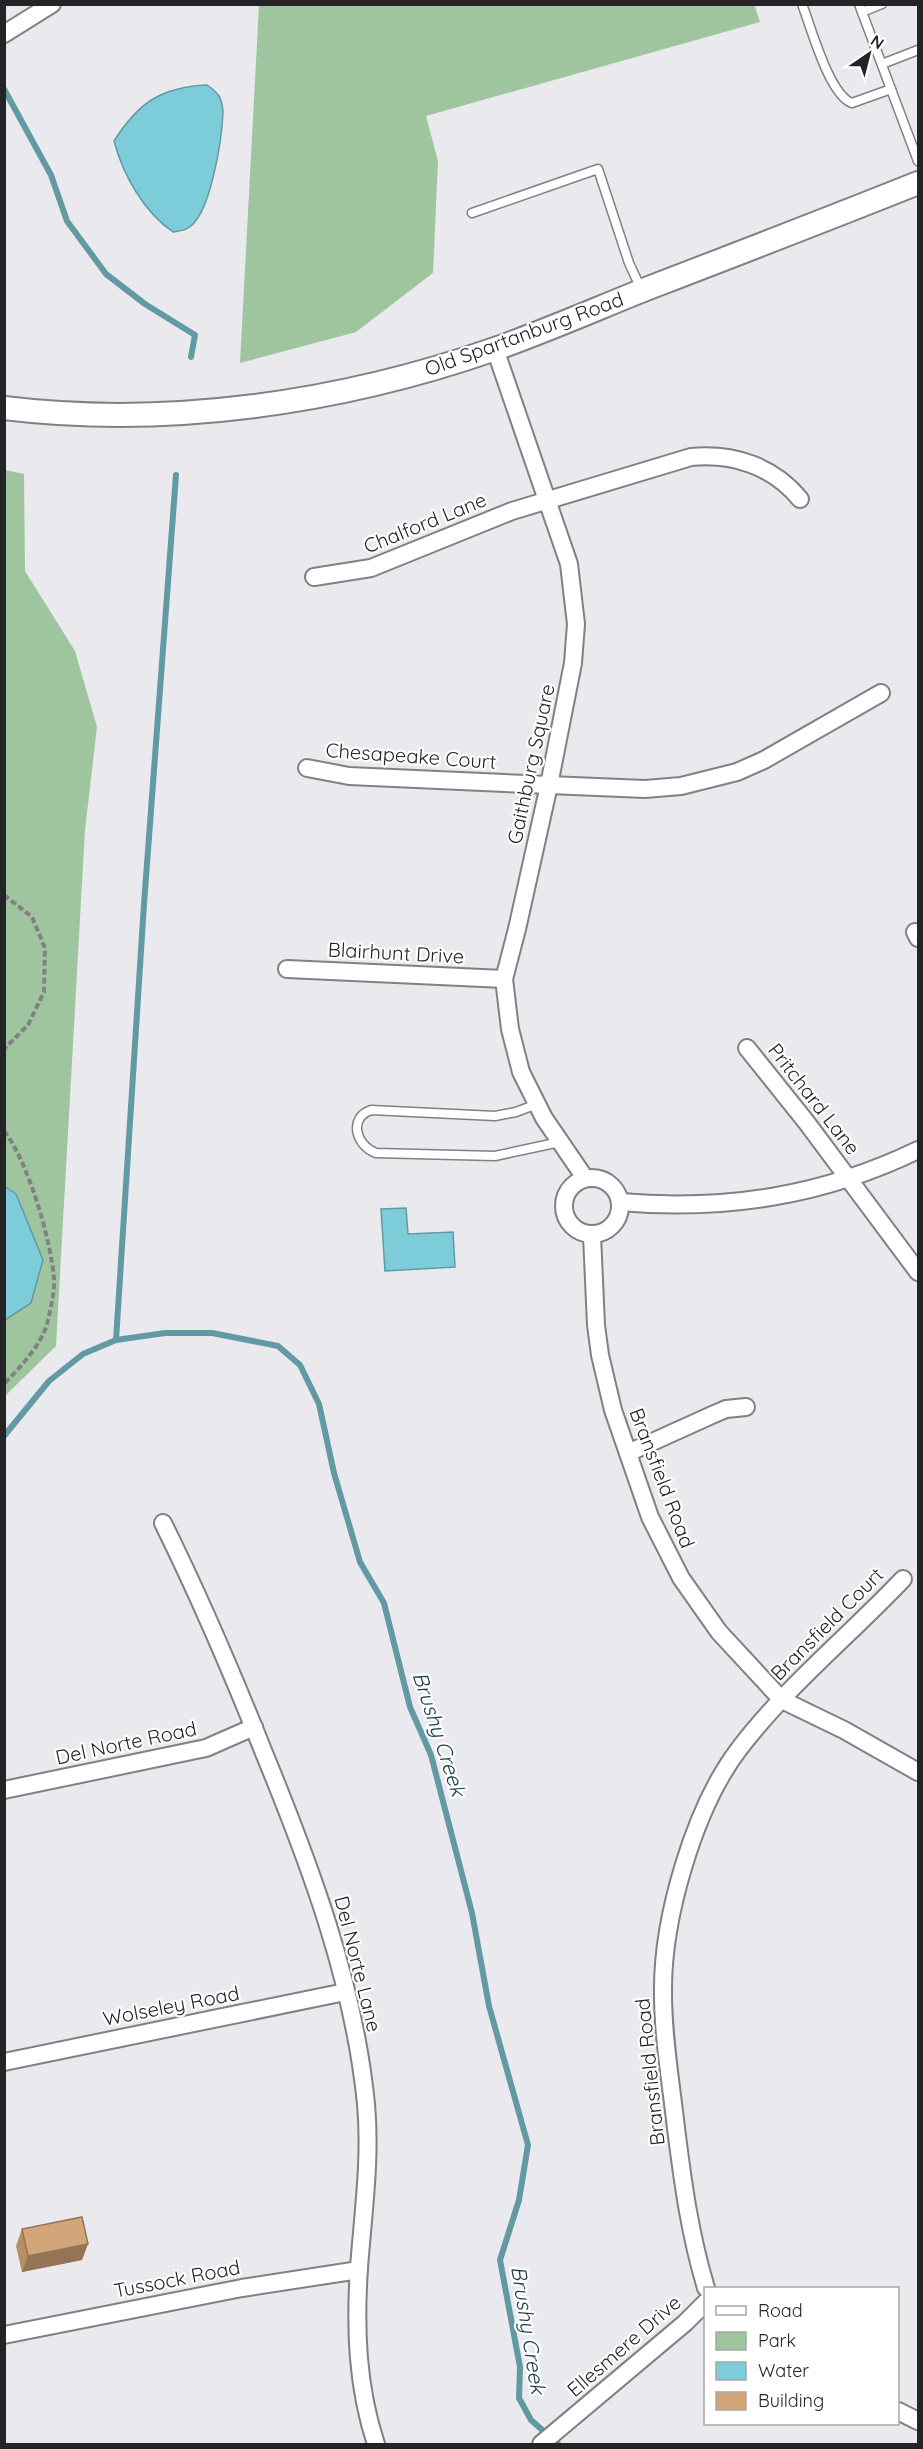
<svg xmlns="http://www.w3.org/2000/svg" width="923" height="2449" viewBox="0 0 923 2449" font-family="Quicksand,sans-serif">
  <rect width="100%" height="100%" fill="#e9e9ee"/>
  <g fill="#9fc59f">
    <polygon points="259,5 754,4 760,22 426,116 438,161 433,273 356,332 240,363"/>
    <polygon points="5,470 24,474 25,571 75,651 97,727 85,830 56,1346 5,1396"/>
  </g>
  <g fill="#7dccd9" stroke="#629aa3" stroke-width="1.5">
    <path d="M207,85c12,8 15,13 16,27 -1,24 -12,107 -37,117 -3,2 -9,2 -13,3 -29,-20 -50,-57 -59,-91 24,-38 47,-54 93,-56z"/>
    <polygon points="4,1186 16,1194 43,1260 31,1303 5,1320"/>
    <polygon points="406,1208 408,1234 453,1232 455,1267 385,1271 381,1209"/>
  </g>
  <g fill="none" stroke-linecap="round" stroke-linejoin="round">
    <g stroke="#629aa3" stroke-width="6">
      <polyline points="4,89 51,175 67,221 106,274 145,304 195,335 191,357"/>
      <polyline points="116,1340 144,904 176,475"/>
      <polyline points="4,1436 49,1381 83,1354 116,1340 165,1333 212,1333 278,1346 300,1365 319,1404 334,1473 360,1562 384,1603 410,1707 431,1755 472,1913 489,2006 528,2145 519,2200 500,2260 520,2367 519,2398 531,2420 558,2444"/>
    </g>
    <defs>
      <g id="service">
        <path d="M802,4c9,23 27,91 50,99l39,-14"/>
        <polyline points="859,4 918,161"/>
        <polyline points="862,12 882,4"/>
        <polyline points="882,64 918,50"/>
        <polyline points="472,213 598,169 629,263 642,291"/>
        <path d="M537,1104l-21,8 -21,4 -124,-6c-23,8 -15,36 5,43l119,3 65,-14"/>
      </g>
      <g id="minor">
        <polyline points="4,34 52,4"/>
        <polyline points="495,349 569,564 576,624 573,663 549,785 517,929 504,979 510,1029 521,1072 544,1118 585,1178"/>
        <path d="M314,577l57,-9 141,-57 179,-54c42,-4 82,9 109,42"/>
        <polyline points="307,768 349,776 549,785 645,789 681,786 737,772 764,760 881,693"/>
        <polyline points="915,932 918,938"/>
        <polyline points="287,969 504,979"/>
        <polyline points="747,1048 807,1123 918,1272"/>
        <circle cx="592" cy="1206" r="28"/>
        <path d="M620,1202c106,9 203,-6 298,-52"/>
        <polyline points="592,1235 596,1325 600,1355 613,1410 650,1517 681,1578 719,1632 782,1700 844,1730 918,1772"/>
        <polyline points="628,1453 712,1415 726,1409 746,1407"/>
        <path d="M163,1523c37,75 70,152 101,230 46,112 90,229 102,351 5,55 -3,109 -7,164 -4,60 -2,119 17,176"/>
        <polyline points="4,1790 206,1748 254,1727"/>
        <polyline points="4,2062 345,1992"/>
        <path d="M706,2288c-16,-53 -23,-104 -30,-160 -5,-45 -13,-90 -13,-135 -1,-74 31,-185 76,-244 48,-63 110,-113 164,-170"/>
        <polyline points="4,2335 242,2288 359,2270"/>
        <polyline points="898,2411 918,2421"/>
        <polyline points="541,2444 685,2323 706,2302"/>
      </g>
      <path id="secondary" d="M4,408c164,20 336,-5 491,-59 51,-18 101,-40 151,-60 91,-35 182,-70 272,-106"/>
    </defs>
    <use href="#service" stroke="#818185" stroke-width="11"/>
    <use href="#minor" stroke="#818185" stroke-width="20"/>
    <use href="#secondary" stroke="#818185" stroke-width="26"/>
    <g stroke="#818184" stroke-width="4" stroke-dasharray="6 3" stroke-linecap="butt">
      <polyline points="4,895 32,917 45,948 44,992 28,1025 4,1049"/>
      <path d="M4,1131c24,30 47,109 50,148 1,13 -4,32 -7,45 -7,23 -27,43 -43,60"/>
    </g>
    <use href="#service" stroke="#fff" stroke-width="8"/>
    <use href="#minor" stroke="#fff" stroke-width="16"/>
    <use href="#secondary" stroke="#fff" stroke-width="22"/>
  </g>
  <polygon fill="#b58f69" points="22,2229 82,2260 22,2272 16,2246"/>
  <polygon fill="#947455" points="88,2244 82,2260 22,2272 28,2256"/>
  <polygon fill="#d3a67a" stroke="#947455" stroke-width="1.5" points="82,2217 88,2244 28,2256 22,2229"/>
  <g text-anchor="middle" stroke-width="4.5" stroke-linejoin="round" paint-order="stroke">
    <g font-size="20" fill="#242426" stroke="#fff">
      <text transform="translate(524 334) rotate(-20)" y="7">Old Spartanburg Road</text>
      <text transform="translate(425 523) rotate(-22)" y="7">Chalford Lane</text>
      <text transform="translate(411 756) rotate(4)" y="7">Chesapeake Court</text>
      <text transform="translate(531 764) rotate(-78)" y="7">Gaithburg Square</text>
      <text transform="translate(396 953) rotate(3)" y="7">Blairhunt Drive</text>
      <text transform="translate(814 1099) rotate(52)" y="7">Pritchard Lane</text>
      <text transform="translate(662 1478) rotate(69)" y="7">Bransfield Road</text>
      <text transform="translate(827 1624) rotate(-45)" y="7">Bransfield Court</text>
      <text transform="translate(126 1743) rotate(-12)" y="7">Del Norte Road</text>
      <text transform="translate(358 1964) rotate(76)" y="7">Del Norte Lane</text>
      <text transform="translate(171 2006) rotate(-11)" y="7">Wolseley Road</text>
      <text transform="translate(650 2072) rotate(-96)" y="7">Bransfield Road</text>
      <text transform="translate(177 2279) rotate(-11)" y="7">Tussock Road</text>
      <text transform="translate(624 2346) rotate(-41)" y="7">Ellesmere Drive</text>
    </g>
    <g font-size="21" font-style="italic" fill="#1b4046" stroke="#fff">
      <text transform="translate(439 1734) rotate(72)" y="7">Brushy Creek</text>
      <text transform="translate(528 2330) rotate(81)" y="7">Brushy Creek</text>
    </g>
  </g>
  <rect width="923" height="2449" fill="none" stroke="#242426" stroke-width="12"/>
  <rect x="704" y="2287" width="195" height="138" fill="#ffffff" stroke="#a7a7a8" stroke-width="1.5"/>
  <rect x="716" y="2306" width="30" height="9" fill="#ffffff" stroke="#a7a7a8" stroke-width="1.5"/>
  <text x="758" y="2317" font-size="18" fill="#242426">Road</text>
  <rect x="716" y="2332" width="30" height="18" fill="#9fc59f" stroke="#a7a7a8" stroke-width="1.5"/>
  <text x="758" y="2347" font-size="18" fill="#242426">Park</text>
  <rect x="716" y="2362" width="30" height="18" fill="#7dccd9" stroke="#a7a7a8" stroke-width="1.5"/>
  <text x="758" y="2377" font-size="18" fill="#242426">Water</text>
  <rect x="716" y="2392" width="30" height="18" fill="#d3a67a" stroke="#a7a7a8" stroke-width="1.5"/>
  <text x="758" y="2407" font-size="18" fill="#242426">Building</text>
  <g transform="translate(869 54) rotate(35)" stroke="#ffffff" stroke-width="4.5" paint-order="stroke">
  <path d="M0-4.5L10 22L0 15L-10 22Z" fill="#242426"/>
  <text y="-9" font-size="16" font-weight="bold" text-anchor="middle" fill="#242426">N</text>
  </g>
</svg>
